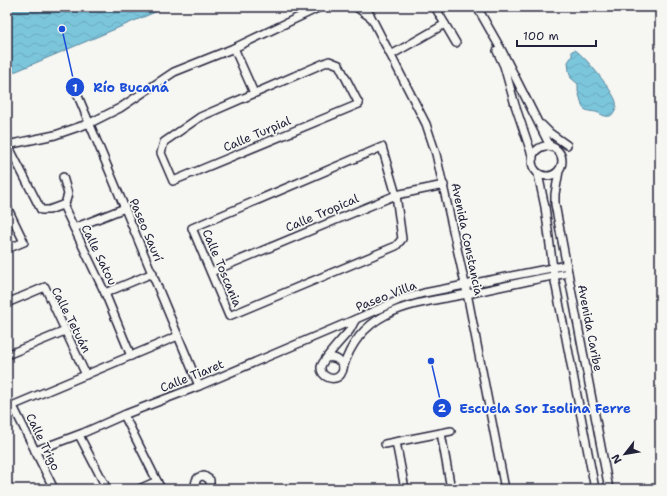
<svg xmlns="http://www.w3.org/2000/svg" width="667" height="496" viewBox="0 0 667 496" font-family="'Shantell Sans',sans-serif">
  <defs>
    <pattern id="water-waves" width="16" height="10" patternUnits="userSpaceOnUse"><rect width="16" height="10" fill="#7cc6dc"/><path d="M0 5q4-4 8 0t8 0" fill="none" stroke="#6baabe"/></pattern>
  </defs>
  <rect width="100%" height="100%" fill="#f6f6f2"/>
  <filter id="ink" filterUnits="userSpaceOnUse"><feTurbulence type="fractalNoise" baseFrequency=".025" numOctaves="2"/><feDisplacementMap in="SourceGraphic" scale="8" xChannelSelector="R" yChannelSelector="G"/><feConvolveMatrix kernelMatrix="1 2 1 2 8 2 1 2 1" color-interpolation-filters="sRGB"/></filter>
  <g filter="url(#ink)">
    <g fill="url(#water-waves)" stroke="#58849c">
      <polygon points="7,7 167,7 7,75"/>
      <path d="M575,50c9,5 39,42 41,52 1,6 -1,11 -6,14 -7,1 -8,-2 -14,-4 -5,-1 -8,0 -13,-4l-5,-17v-7l-7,-6 -2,-7 -1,-9 4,-6v-5z"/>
    </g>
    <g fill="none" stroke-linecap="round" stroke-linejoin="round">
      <defs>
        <g id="minor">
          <polyline points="356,7 370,17"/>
          <polyline points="366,7 426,124 436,154 467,293 505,489"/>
          <polyline points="435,7 456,43"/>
          <polyline points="477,7 502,51 550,146"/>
          <polyline points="234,48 254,93"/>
          <polyline points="497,51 504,66 515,105 533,158"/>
          <polyline points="391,55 445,24"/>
          <polygon points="329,61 339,65 359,104 173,181 161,153 164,142 200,117"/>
          <polyline points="73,84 199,386"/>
          <polyline points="542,125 550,133 567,145"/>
          <polyline points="7,145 55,135 90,123 120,108 174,72 234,48 320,7"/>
          <polyline points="8,145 41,210 49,210 65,204 68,194 63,177"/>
          <circle cx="547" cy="161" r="15"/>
          <polygon points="382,147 396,195 402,239 396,246 229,316 192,228"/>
          <polyline points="559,171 555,194 555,204 609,489"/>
          <polyline points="538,174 545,207 554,276 595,489"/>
          <polyline points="63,205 105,293 131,356"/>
          <polyline points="7,207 24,242 7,249"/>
          <polyline points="74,228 125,208"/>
          <polyline points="211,272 396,195 444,185"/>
          <polyline points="105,293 153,273"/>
          <polyline points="7,303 45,287 86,375"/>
          <polyline points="7,355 65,331"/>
          <path d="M327,358c9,-2 21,6 14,16 -6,9 -21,3 -20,-7 1,-7 23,-30 29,-37 2,-4 4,-8 6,-11l43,-19 25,-7 143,-28"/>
          <path d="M343,368c19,-63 75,-64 129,-75 32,-7 64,-14 96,-20"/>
          <polyline points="13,406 54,489"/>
          <polyline points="7,408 178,336"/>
          <polyline points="124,415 161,489"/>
          <polyline points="441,433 451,489"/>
          <polyline points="79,435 107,489"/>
          <polyline points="396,442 405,489"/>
          <polyline points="385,444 451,431"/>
          <polyline points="35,451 83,433 126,414 199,386 356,319"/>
          <polyline points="139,489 157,481"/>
          <path d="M198,489c-5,-6 -2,-13 6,-13l6,4v6l-2,3"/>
        </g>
      </defs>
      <use href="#minor" stroke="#22223b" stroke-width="10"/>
      <use href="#minor" stroke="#f6f6f2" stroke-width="7"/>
    </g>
  </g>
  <g text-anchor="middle" stroke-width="3.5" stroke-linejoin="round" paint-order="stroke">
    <g font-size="12" fill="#22223b" stroke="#f6f6f2">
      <text transform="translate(257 134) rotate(-23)" y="4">Calle Turpial</text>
      <text transform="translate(322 213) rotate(-23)" y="4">Calle Tropical</text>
      <text transform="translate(146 230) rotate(67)" y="4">Paseo Saurí</text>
      <text transform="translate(467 239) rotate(78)" y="4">Avenida Constancia</text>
      <text transform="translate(99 255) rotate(64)" y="4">Calle Satou</text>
      <text transform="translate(222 268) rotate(67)" y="4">Calle Toscania</text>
      <text transform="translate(386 296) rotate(-21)" y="4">Paseo Villa</text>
      <text transform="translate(71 320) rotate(63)" y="4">Calle Tetuán</text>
      <text transform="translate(590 328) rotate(79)" y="4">Avenida Caribe</text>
      <text transform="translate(192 376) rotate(-22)" y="4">Calle Tiaret</text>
      <text transform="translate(43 442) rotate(64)" y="4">Calle Trigo</text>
    </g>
  </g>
  <path fill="none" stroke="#1d4ed8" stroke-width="1.5" d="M62 29L75 87M431 361L442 408"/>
  <g fill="#1d4ed8" stroke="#f6f6f2" stroke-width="1.5">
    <circle cx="62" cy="29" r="4"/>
    <circle cx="431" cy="361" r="4"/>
    <circle cx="75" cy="87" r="10"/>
    <circle cx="442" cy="408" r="10"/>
  </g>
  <g font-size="12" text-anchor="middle" font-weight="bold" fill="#fff">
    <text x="75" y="92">1</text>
    <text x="442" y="412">2</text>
  </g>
  <g font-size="13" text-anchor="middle" font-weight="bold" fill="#1d4ed8" stroke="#f6f6f2" stroke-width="3.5" stroke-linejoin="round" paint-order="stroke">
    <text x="131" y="92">Río Bucaná</text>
    <text x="545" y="413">Escuela Sor Isolina Ferre</text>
  </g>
  <rect width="667" height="496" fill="none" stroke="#f6f6f2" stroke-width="24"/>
  <rect x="12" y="12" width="643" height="472" fill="none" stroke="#22223b" stroke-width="1.5" filter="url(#ink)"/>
  <g transform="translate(625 454) rotate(239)" stroke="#f6f6f2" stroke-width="3" paint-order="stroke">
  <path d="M0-3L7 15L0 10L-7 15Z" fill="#22223b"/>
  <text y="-6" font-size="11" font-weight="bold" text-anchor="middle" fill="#22223b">N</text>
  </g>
  <path d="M517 40v6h79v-6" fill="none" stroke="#22223b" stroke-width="2"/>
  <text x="523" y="40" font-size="12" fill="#22223b" stroke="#f6f6f2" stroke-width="3" paint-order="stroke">100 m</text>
</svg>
